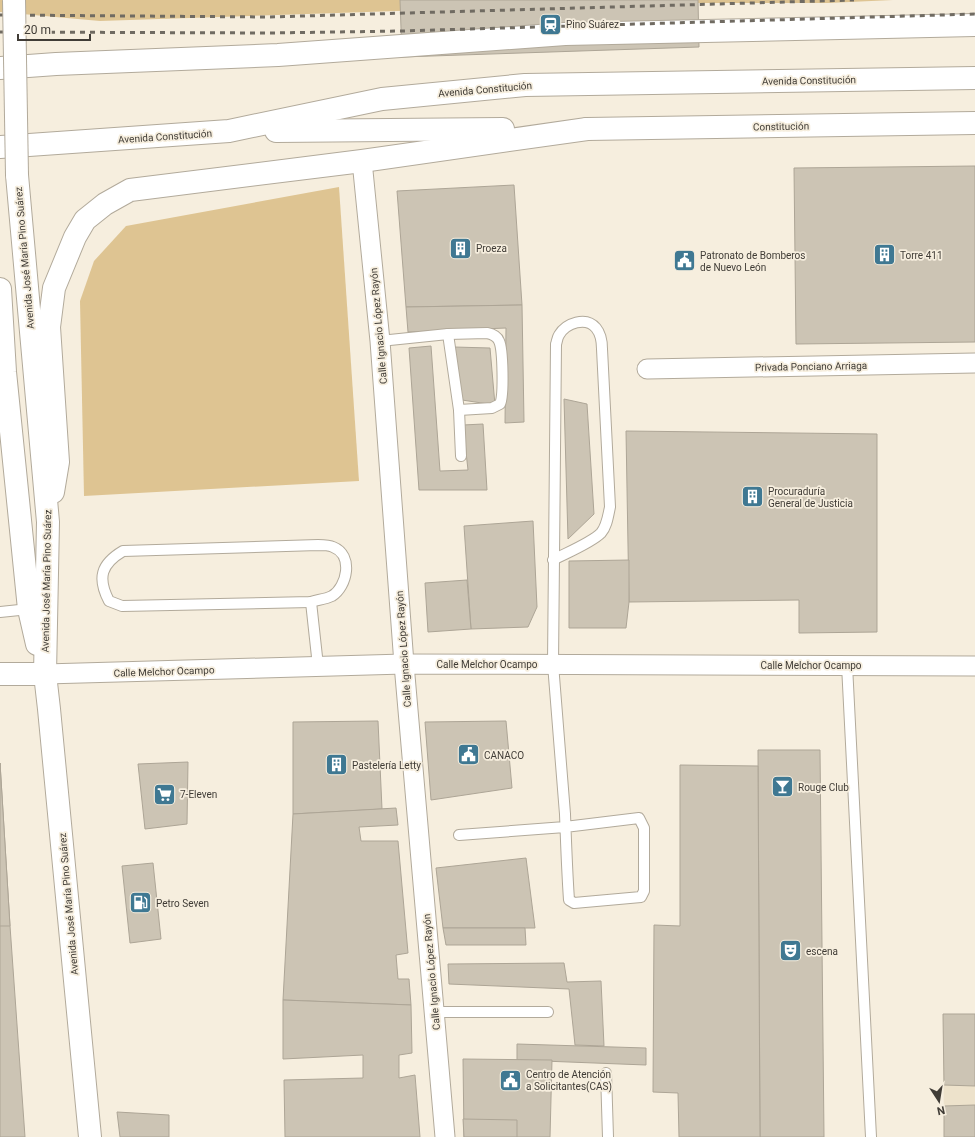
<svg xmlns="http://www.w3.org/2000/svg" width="975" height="1137" viewBox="0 0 975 1137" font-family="Roboto,sans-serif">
  <rect width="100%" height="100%" fill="#f6eede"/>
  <polygon fill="#ede2cb" points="943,1014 975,1014 975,1137 944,1137"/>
  <g fill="#dec492">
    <polygon points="0,0 893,0 828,3 683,3 573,5 100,21 0,12"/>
    <polygon points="339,187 359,481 84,496 80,301 94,261 126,226"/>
  </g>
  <g fill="#ccc4b4" stroke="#ada596">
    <polygon points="400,0 698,0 699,47 402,57"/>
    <polygon points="975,166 975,342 796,344 794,168"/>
    <polygon points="514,185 522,305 406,307 397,191"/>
    <polygon points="522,305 524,422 505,423 506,328 408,332 406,307"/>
    <polygon points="431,346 440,471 468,470 463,425 483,424 487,490 419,490 409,348"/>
    <polygon points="454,347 490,348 495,405 462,400"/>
    <polygon points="564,399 587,404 594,514 568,539"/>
    <polygon points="626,431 877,434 877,632 799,633 799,600 629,602"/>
    <polygon points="533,521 537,607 528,627 471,629 464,526"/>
    <polygon points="629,560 629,602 626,628 569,628 569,561"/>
    <polygon points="467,580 471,629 428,632 425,583"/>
    <polygon points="378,721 382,809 293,814 293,722"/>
    <polygon points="506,721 512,788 431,800 425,722"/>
    <polygon points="758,750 820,750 824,1137 760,1137"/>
    <polygon points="188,762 187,824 145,829 138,764"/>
    <polygon points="0,763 10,926 25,1137 0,1137"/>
    <polygon points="0,763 10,926 0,926"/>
    <polygon points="680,765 758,766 760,1137 679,1137 678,1093 653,1092 654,925 680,926"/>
    <polygon points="396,808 398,825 359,827 361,841 398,841 408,953 396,955 398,979 409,979 411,1005 283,1000 293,814"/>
    <polygon points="526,858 535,928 443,928 436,868"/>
    <polygon points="153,863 161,939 130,943 122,866"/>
    <polygon points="443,928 525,928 526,945 446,945"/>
    <polygon points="564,963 567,982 601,981 604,1046 575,1045 569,989 449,984 448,964"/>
    <polygon points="283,1000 411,1005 412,1053 399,1055 399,1078 415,1075 420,1137 285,1137 284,1080 363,1078 363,1055 283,1059"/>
    <polygon points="943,1014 975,1014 975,1086 944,1085"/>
    <polygon points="517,1044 646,1048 646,1065 517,1060"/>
    <polygon points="463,1059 552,1060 550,1137 464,1137"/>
    <polygon points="975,1105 975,1137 944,1137 944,1106"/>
    <polygon points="117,1112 169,1115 169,1137 120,1137"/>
    <polygon points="463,1119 517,1120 517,1137 464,1137"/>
  </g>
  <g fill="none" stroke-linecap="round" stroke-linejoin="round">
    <defs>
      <g id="service">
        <polyline points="448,334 459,410 461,456"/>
        <path d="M380,341l68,-7 39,-1c5,1 10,3 12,8 4,8 5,55 1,63l-8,4 -33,2"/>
        <path d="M318,545c5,0 11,0 15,2 21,8 14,40 -1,49 -6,3 -15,4 -21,6l-189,4 -13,-5c-12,-23 -8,-37 14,-50z"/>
        <polyline points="311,602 318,666"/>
        <polyline points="0,612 29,609"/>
        <polyline points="847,665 871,1137"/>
        <path d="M459,835l106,-8 74,-9 5,10v63l-3,6 -67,6 -5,-3c-2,-29 -3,-58 -4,-86l-12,-150 3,-320c1,-2 1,-6 3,-9 7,-12 27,-19 37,-7 5,6 6,14 6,21l8,158c-2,9 -3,19 -9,26 -10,10 -35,20 -48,27"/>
        <polyline points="435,1012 548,1012"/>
        <polyline points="606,1073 608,1137"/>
      </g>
      <g id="minor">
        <polyline points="362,161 380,341 404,664 445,1137"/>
        <polyline points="647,369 975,363"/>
        <polyline points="45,674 404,664 975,666"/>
      </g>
      <g id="tertiary">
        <polyline points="587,129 975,123"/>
        <polyline points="0,674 45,674"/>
      </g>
      <g id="trunk">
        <polyline points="0,68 56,64 278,55 565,34 975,25"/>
        <polyline points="276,131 503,129"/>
        <polyline points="0,147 229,131 382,99 525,85 975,78"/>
        <polyline points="17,175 48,522 45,674 49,709 90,1137"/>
        <polyline points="0,289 5,372 29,609 37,644"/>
        <polyline points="53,492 58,462 49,327 54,288 75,237 85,220 105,204 130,190 362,161 587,129"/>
      </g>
    </defs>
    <use href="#service" stroke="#b2aa9b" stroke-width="12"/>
    <use href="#minor" stroke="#b2aa9b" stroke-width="21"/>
    <use href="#tertiary" stroke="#b2aa9b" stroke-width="24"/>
    <use href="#trunk" stroke="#b2aa9b" stroke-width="24"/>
    <use href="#service" stroke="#fff" stroke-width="10"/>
    <use href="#minor" stroke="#fff" stroke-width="19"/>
    <use href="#tertiary" stroke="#fff" stroke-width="22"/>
    <use href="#trunk" stroke="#fff" stroke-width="22"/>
    <g stroke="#706b62" stroke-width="3" stroke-dasharray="5 5" stroke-linecap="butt">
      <polyline points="0,15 269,17 854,0"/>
      <polyline points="0,32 269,33 402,31 975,14"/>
    </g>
    <defs>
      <polyline id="trunk-bridge" points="14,0 17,175"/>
    </defs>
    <use href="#trunk-bridge" stroke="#b2aa9b" stroke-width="24" stroke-linecap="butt"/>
    <use href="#trunk-bridge" stroke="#fff" stroke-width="22"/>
  </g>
  <defs>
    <symbol id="station-square" viewBox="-11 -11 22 22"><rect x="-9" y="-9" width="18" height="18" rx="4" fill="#3f7892" stroke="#f6eede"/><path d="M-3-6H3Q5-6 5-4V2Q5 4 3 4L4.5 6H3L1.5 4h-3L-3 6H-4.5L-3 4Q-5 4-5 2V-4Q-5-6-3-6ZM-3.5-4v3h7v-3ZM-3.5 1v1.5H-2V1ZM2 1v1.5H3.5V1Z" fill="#fff"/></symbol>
    <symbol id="building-square" viewBox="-11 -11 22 22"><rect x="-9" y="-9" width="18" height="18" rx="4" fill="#3f7892" stroke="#f6eede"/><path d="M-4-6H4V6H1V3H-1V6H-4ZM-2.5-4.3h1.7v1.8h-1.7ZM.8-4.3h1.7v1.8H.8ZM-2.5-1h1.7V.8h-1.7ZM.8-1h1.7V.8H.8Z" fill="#fff"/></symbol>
    <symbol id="civic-square" viewBox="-11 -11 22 22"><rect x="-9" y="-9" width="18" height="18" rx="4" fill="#3f7892" stroke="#f6eede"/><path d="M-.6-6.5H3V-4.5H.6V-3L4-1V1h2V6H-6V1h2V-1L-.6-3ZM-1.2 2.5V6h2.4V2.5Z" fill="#fff"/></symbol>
    <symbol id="bar-square" viewBox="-11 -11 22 22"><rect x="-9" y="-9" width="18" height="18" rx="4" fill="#3f7892" stroke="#f6eede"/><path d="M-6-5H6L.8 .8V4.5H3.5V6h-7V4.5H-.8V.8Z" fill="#fff"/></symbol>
    <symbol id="supermarket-square" viewBox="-11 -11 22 22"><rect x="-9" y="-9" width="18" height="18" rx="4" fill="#3f7892" stroke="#f6eede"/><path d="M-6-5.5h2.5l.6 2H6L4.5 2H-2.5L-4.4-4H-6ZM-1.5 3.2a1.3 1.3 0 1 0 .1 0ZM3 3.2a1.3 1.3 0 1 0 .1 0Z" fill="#fff"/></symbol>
    <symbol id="fuel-square" viewBox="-11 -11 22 22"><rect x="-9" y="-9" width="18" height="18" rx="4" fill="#3f7892" stroke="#f6eede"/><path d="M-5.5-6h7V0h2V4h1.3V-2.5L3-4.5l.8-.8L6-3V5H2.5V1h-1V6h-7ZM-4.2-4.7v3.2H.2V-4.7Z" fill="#fff"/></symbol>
    <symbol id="theatre-square" viewBox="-11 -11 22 22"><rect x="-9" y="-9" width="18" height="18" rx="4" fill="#3f7892" stroke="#f6eede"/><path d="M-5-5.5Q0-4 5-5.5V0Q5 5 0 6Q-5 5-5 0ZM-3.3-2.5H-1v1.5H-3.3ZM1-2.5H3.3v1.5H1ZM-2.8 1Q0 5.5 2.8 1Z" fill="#fff"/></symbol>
  </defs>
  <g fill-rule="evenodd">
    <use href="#station-square" x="538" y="12" width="25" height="25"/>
    <use href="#building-square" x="448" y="236" width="25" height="25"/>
    <use href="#building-square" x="872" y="242" width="25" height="25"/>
    <use href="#civic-square" x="672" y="248" width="25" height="25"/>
    <use href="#building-square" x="740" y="484" width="25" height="25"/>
    <use href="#civic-square" x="456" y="742" width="25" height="25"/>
    <use href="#building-square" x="324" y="752" width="25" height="25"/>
    <use href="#bar-square" x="770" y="774" width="25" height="25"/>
    <use href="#supermarket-square" x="152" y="782" width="25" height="25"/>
    <use href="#fuel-square" x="128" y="890" width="25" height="25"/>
    <use href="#theatre-square" x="778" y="938" width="25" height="25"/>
    <use href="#civic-square" x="498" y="1068" width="25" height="25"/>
  </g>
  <g text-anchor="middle" stroke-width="3.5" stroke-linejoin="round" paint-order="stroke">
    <g font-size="10" fill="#403c36" stroke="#f6eede" text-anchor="start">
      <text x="566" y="28">Pino Suárez</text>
      <text x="476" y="252">Proeza</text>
      <text x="700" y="259">Patronato de Bomberos<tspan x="700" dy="12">de Nuevo León</tspan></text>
      <text x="900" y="259">Torre 411</text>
      <text x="768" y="495">Procuraduría<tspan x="768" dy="12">General de Justicia</tspan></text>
      <text x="484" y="759">CANACO</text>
      <text x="352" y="769">Pastelería Letty</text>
      <text x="798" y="791">Rouge Club</text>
      <text x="180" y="798">7-Eleven</text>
      <text x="156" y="907">Petro Seven</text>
      <text x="806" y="955">escena</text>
      <text x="526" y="1078">Centro de Atención<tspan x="526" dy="12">a Solicitantes(CAS)</tspan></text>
    </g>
    <g font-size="10" fill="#403c36" stroke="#f6eede">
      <text transform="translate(809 80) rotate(-1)" y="4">Avenida Constitución</text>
      <text transform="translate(485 89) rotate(-5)" y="4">Avenida Constitución</text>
      <text transform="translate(781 126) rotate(-1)" y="4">Constitución</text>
      <text transform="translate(165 136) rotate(-4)" y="4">Avenida Constitución</text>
      <text transform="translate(24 258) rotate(-95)" y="4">Avenida José María Pino Suárez</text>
      <text transform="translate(378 326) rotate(-95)" y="4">Calle Ignacio López Rayón</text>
      <text transform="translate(811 366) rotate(-1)" y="4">Privada Ponciano Arriaga</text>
      <text transform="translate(46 581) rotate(-89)" y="4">Avenida José María Pino Suárez</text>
      <text transform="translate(403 649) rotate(-94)" y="4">Calle Ignacio López Rayón</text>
      <text x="487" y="668">Calle Melchor Ocampo</text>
      <text x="811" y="669">Calle Melchor Ocampo</text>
      <text transform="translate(164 671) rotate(-2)" y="4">Calle Melchor Ocampo</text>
      <text transform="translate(68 904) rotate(-95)" y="4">Avenida José María Pino Suárez</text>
      <text transform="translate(431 972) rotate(-95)" y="4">Calle Ignacio López Rayón</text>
    </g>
  </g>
  <g transform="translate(939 1101) rotate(168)" stroke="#f6eede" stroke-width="3" paint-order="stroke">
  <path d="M0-3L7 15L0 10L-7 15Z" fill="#403c36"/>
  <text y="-6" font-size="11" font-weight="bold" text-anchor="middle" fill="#403c36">N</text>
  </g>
  <path d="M18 34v6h72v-6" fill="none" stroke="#403c36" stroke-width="2"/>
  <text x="24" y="34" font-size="12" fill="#403c36" stroke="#f6eede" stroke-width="3" paint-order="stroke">20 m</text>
</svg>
